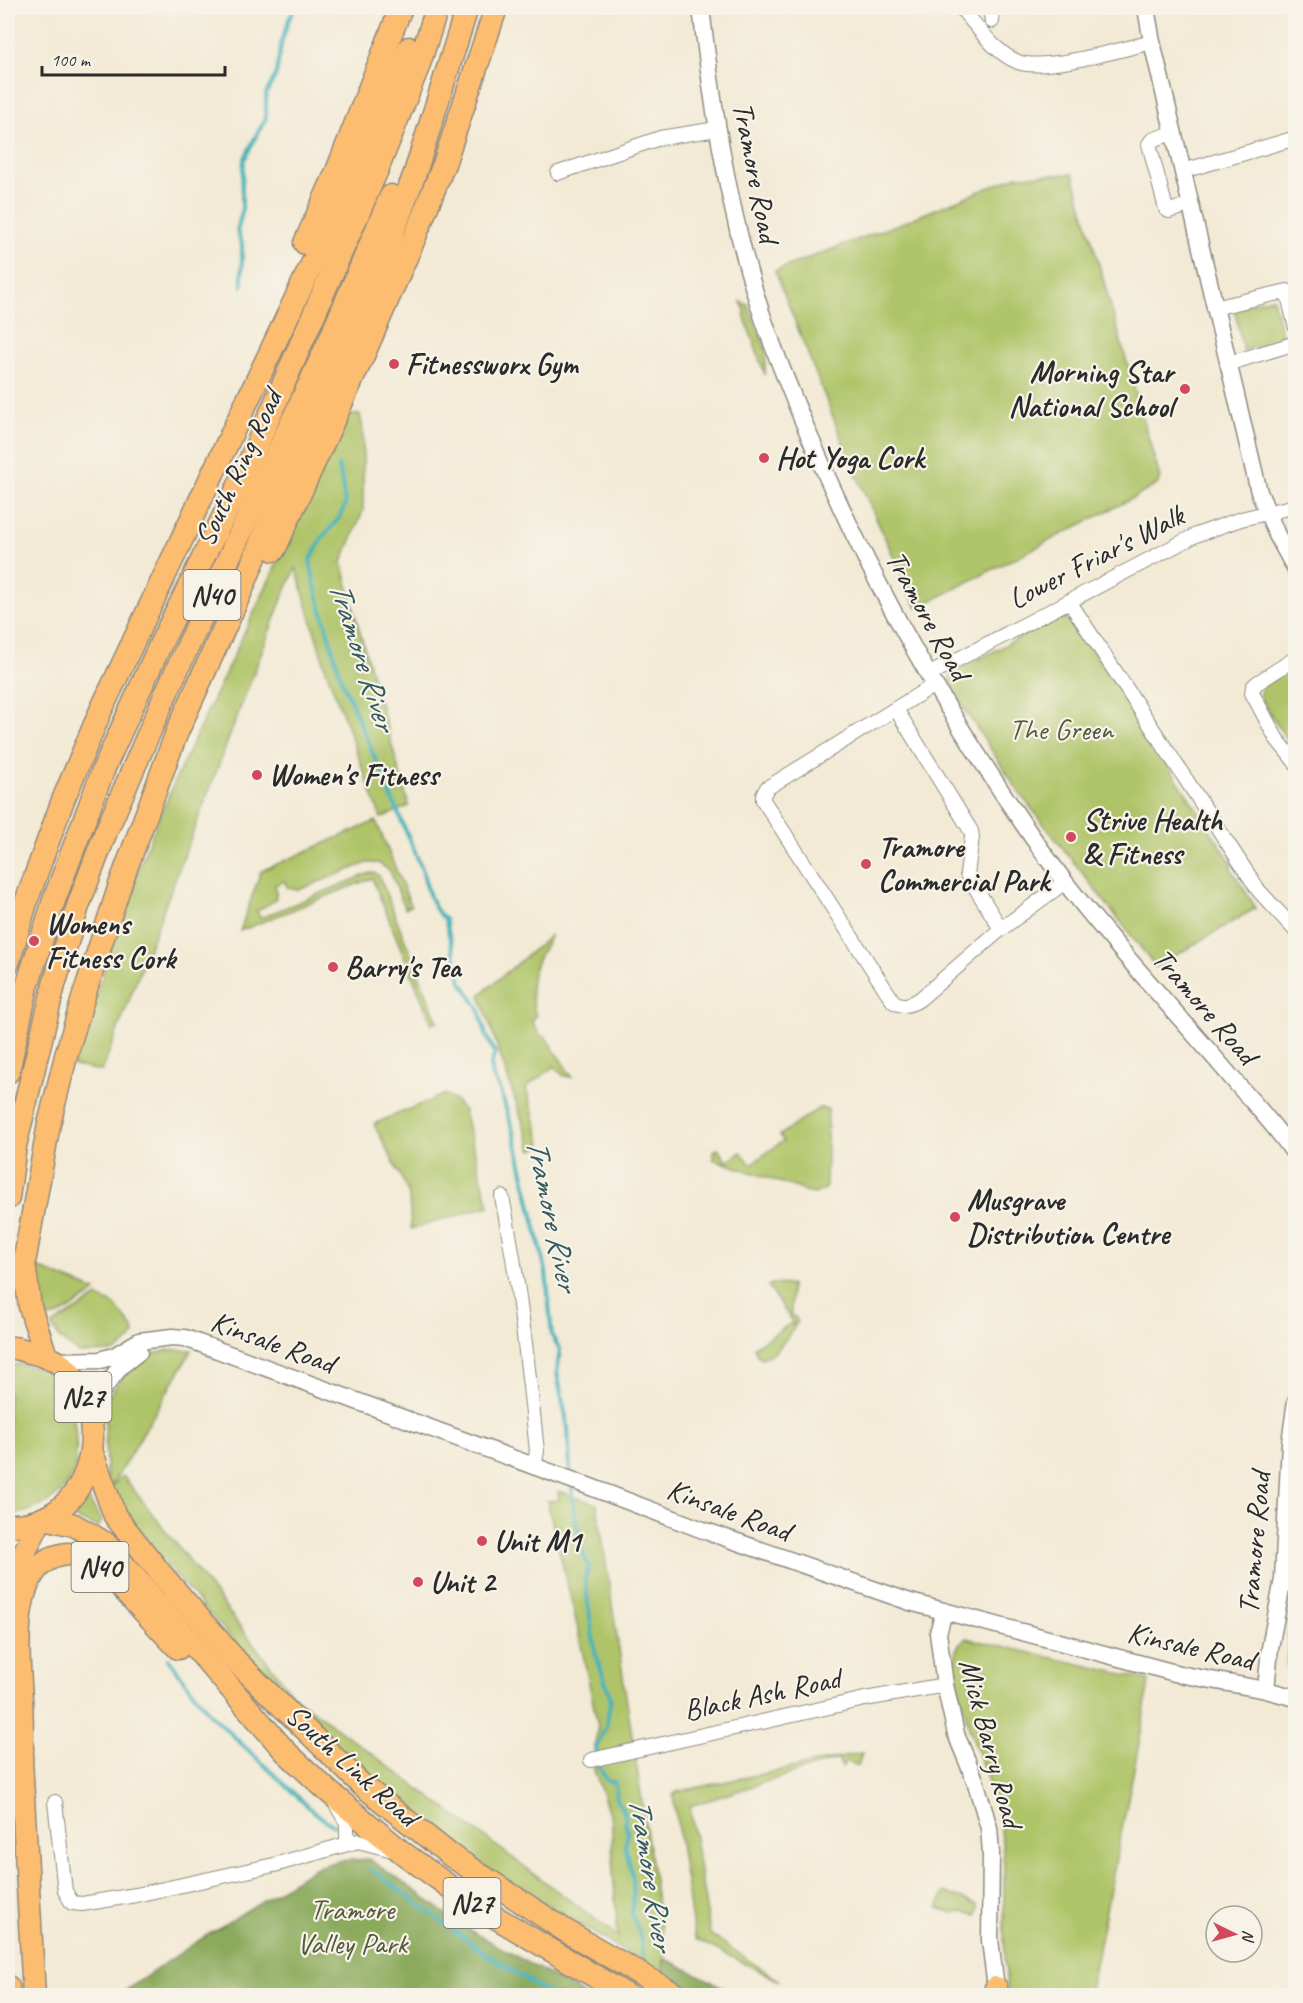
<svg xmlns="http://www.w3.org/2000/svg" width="1303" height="2003" viewBox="0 0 1303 2003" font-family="Caveat,sans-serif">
  <rect width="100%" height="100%" fill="#f7f3e8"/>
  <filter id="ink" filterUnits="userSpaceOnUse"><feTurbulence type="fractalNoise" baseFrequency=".0167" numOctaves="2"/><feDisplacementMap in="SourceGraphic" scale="12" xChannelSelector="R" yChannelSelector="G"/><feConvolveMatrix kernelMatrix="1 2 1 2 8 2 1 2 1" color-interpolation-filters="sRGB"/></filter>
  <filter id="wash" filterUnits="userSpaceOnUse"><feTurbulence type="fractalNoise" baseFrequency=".008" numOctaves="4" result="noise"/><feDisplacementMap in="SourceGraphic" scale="24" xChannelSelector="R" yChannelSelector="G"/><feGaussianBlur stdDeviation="1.35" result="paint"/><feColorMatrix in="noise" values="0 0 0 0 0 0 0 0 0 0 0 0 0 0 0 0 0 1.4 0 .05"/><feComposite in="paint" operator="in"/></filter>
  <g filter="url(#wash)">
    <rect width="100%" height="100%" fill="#f3ead5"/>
    <g fill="#afc468" stroke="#6d784a" stroke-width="1.5">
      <polygon points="1073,174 1160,478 1157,485 1133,498 917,608 854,470 775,271 904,222 1017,176"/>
      <polygon points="1273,298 1283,341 1243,350 1234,307"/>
      <polygon points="741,302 748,305 766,350 765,375 744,315 746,313"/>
      <polygon points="360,414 363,430 363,511 342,562 356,618 409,806 381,818 325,667 296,568 283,596 102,1071 73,1066 127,899 148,844 178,774 318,476 344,416"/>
      <polygon points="1057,618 1068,620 1080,631 1233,865 1230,867 1256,908 1156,967 1021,795 953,692 949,683 952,673"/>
      <path d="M1286,669l7,8 2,-2v78l-35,-55c-2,-15 15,-21 26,-29z"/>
      <path d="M376,821l35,85 -6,3 -15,-38 -12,-8h-11l-69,27 -10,-2 -4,-7 -9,4c4,21 -4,15 -18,26l3,7 110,-45h5l4,3 59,146 -6,2 -60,-146 -132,53 21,-60z"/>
      <path d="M551,935c-17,31 -26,45 -15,81l-4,5 9,16 4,-1 27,41 -8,-1 -10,-10 -28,22 16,58 -10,4 -52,-155z"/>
      <polygon points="445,1094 456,1101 464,1111 489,1206 411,1229 409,1196 406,1187 374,1124"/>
      <polygon points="819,1108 828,1109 826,1187 824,1190 814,1194 713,1159 713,1151 718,1149 727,1162 741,1152 751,1164 783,1141 780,1135"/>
      <path d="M36,1267l60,24c-12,8 -37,29 -51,27 -8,-16 -9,-34 -9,-51z"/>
      <polygon points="772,1284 791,1285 791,1316 795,1317 798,1322 795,1326 768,1286"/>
      <polygon points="97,1297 114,1304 133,1328 134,1334 131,1339 116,1352 79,1353 61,1340 52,1327 55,1323"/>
      <polygon points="791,1323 794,1328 776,1352 762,1358 757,1355 754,1347"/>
      <polygon points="168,1350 192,1350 111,1487 123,1476 295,1697 618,1936 613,1872 612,1822 594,1770 595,1743 598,1726 574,1611 547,1501 559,1500 558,1491 597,1504 665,1954 661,1974 453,1847 381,1790 282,1695 152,1549 110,1489 106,1474 105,1410 108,1397 132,1364 146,1356"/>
      <path d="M18,1364c46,4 55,34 58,75 1,13 1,29 -6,41 -13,21 -38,33 -62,35v-149z"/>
      <polygon points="83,1496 87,1497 102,1521 98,1527 68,1516"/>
      <polygon points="1295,1521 1296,1680 1295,1680 1289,1671 1287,1662"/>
      <polygon points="966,1638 1149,1680 1141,1733 1089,1995 1007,1995 1004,1938 1004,1867 1000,1816 969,1728 958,1686 955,1666 954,1655 959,1644"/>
      <polygon points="862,1753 858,1766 847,1761 842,1767 838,1759 690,1806 710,1934 780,1981 697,1940 694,1935 673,1796 676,1792"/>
      <polygon points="944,1892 978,1905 977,1915 960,1912 954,1914 938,1908"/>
    </g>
    <g fill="#8baa5c" stroke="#5b6a44" stroke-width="1.5">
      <polygon points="369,1859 417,1892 461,1925 585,1995 119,1995 195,1943 314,1868 338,1861"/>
      <polygon points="664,1958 739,1995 702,1995 665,1977"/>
    </g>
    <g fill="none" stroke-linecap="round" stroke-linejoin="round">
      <g stroke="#42b2bb" stroke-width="4">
        <polyline points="242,286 242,244 237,231 242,212 242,184 244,160 256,136 266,118 266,94 276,74 282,40 289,19 295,8"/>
        <path d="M338,465l4,16 3,24 -6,13 -17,20 -12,23 6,29 25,88 81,191c5,17 8,39 23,50l16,62 18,28 7,26 9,18 -4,12 1,9 9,18 14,46 31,134 6,64 8,13 -3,24 11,55 2,47"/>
        <polyline points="572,1485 575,1518 583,1553 589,1567 585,1581 595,1652 611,1699 606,1726 596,1748 598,1764 606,1780 615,1783 617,1799 625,1815 625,1825 628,1833 625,1845 633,1879 633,1905 631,1913 639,1930 645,1969"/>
        <polyline points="168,1659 210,1714 315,1813 334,1826"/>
        <polyline points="371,1869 486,1954 552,1996"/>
        <polyline points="645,1985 646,1996"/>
      </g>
    </g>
  </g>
  <g filter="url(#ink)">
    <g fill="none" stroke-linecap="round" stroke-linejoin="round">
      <defs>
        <g id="minor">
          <path d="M961,8c16,18 34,45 57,54 25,10 106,-13 134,-20"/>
          <polyline points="990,8 992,21"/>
          <polyline points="1173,133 1152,140 1149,144 1166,209 1169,211 1190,205"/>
          <polyline points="1183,171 1296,138"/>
          <polyline points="558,173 660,138 717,129"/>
          <polyline points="1214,308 1287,291 1296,328"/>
          <polyline points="1227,364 1296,343"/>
          <polyline points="1069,601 1259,891 1296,931"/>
          <polyline points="1296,658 1257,683 1253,687 1252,693 1276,738 1296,763"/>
          <polyline points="928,675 1196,535 1241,519 1296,506"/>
          <path d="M934,685l-167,103 -4,7v5l130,201c9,7 18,4 27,-2l81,-70"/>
          <polyline points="896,709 971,831 972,837 967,874 1001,929 1065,882"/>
          <path d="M502,1197c17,84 26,169 35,254l-3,16"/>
          <polyline points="591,1760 865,1699 945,1685"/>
          <polyline points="55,1802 65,1891 72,1903 82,1904 136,1895 274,1865 358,1841 393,1850"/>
          <polyline points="335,1803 347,1823 347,1843"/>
        </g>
        <g id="tertiary">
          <path d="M701,8c12,102 28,206 60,304 14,42 31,83 48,123 44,105 96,204 156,300 32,50 64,100 100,147 54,70 115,134 172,202 20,23 42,46 59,72"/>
          <polyline points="1146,8 1152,42 1259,492 1277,535 1296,570"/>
          <polyline points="56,1361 100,1360 114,1356 139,1341 172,1337 185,1338 588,1486 703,1530 910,1602 1179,1674 1266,1690 1296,1698"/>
          <polyline points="88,1409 121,1366 139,1352"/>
          <polyline points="944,1612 938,1633 945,1685 956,1734 975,1780 989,1828 991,1853 990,1940 997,1996"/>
          <polyline points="1266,1690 1270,1648 1283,1579 1290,1443 1296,1401"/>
        </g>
        <g id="trunk">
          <polyline points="305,243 337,171 401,8"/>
          <polyline points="274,550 362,358 414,239 444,164 496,8"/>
          <polyline points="8,963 27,899 63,800 101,710 321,245 409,48"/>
          <polyline points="8,1072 27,986 54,900 104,768 161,643 241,481 377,170 418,67 437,8"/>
          <polyline points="8,1198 15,1146 54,985 78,906 105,834 168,689 329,342 391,196"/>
          <path d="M8,1348c7,-1 14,2 22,4 13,3 27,7 37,18 50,55 22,158 -59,155"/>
          <polyline points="46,1356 30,1307 24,1263 49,1124 67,1052 85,992 121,882 177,732 242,589 306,432 378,272 415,173 467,8"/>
          <polyline points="92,1453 115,1516 162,1575 237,1662 362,1785 450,1855 566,1931 678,1996"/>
          <polyline points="45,1518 74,1525 105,1543 285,1751 329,1792 403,1853 475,1905 628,1996"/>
          <polyline points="10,1594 22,1557 40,1521"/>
          <polyline points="20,1741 34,1996"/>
          <path d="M22,1755c0,-19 0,-37 -1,-56 -2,-39 -14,-134 40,-144 18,-4 32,5 46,17l71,76"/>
          <polyline points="8,1987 8,1996"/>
          <polyline points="996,1988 998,1996"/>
        </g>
      </defs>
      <use href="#minor" stroke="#8f8a80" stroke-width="16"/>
      <use href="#tertiary" stroke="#8f8a80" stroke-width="19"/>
      <use href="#trunk" stroke="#8f8a80" stroke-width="25"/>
      <use href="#minor" stroke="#fff" stroke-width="14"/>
      <use href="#tertiary" stroke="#fff" stroke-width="16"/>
      <use href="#trunk" stroke="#fcbd6f" stroke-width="22"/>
    </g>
  </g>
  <g fill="#d1495b" stroke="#f7f3e8" stroke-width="2">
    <circle cx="394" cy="364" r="6"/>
    <circle cx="1185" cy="389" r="6"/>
    <circle cx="764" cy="458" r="6"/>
    <circle cx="257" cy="775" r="6"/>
    <circle cx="1071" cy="837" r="6"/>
    <circle cx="866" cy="864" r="6"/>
    <circle cx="34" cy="941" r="6"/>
    <circle cx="333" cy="967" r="6"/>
    <circle cx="955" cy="1217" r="6"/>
    <circle cx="482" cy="1541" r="6"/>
    <circle cx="418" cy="1582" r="6"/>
  </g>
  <g text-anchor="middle" stroke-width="4.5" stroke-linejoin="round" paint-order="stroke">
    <g fill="#f7f3e8" stroke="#686764" stroke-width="1.5">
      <rect x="183.5" y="570" width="57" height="50" rx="4.5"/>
      <rect x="54.5" y="1372" width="57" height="50" rx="4.5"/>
      <rect x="71.5" y="1542" width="57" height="50" rx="4.5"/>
      <rect x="443.5" y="1878" width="57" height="50" rx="4.5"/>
    </g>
    <g font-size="28" font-weight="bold" fill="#2b2b2b">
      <text x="212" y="605">N40</text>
      <text x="83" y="1407">N27</text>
      <text x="100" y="1577">N40</text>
      <text x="472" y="1913">N27</text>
    </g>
    <g font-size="30" fill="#2b2b2b" stroke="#f7f3e8">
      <text transform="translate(756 172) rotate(79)" y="10">Tramore Road</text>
      <text transform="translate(238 468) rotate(-65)" y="10">South Ring Road</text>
      <text transform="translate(1096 557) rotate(-27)" y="10">Lower Friar's Walk</text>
      <text transform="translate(928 615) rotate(61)" y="10">Tramore Road</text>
      <text transform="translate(1205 1006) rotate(49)" y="10">Tramore Road</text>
      <text transform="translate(273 1342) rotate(20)" y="10">Kinsale Road</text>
      <text transform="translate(729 1510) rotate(20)" y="10">Kinsale Road</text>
      <text transform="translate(1254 1543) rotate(-85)" y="10">Tramore Road</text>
      <text transform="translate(1191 1646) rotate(13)" y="10">Kinsale Road</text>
      <text transform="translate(762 1694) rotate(-12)" y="10">Black Ash Road</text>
      <text transform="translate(991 1743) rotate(75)" y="10">Mick Barry Road</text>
      <text transform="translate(352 1765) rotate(42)" y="10">South Link Road</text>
    </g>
    <g font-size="30" font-weight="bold" fill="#2b2b2b" stroke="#f7f3e8" text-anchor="start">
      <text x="406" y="374">Fitnessworx Gym</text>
      <text x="1173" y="382" text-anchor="end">Morning Star<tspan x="1173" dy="34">National School</tspan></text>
      <text x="776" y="468">Hot Yoga Cork</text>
      <text x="269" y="785">Women's Fitness</text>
      <text x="1083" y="830">Strive Health<tspan x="1083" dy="34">&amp; Fitness</tspan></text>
      <text x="878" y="857">Tramore<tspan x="878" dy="34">Commercial Park</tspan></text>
      <text x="46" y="934">Womens<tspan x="46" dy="34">Fitness Cork</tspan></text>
      <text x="345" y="977">Barry's Tea</text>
      <text x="967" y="1210">Musgrave<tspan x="967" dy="34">Distribution Centre</tspan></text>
      <text x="494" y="1551">Unit M1</text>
      <text x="430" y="1592">Unit 2</text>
    </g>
    <g font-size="30" fill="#53593d" stroke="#f7f3e8">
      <text x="1061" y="739">The Green</text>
      <text x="352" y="1919">Tramore<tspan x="352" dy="34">Valley Park</tspan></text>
    </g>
    <g font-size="32" font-style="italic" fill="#335a5d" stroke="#f7f3e8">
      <text transform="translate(363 655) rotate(72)" y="11">Tramore River</text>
      <text transform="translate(553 1214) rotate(78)" y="11">Tramore River</text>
      <text transform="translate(652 1873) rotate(81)" y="11">Tramore River</text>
    </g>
  </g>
  <rect width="1303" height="2003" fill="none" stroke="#f7f3e8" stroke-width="30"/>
  <g transform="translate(1234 1934) rotate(95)"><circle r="28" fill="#f7f3e8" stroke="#a5a39c" stroke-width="1.5"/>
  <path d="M0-4.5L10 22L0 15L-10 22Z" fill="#d1495b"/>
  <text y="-9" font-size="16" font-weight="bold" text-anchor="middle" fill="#2b2b2b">N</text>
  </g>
  <path d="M42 66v9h183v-9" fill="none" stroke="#2b2b2b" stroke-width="3"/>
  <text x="51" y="66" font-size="18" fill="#2b2b2b" stroke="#f7f3e8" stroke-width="4.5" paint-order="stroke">100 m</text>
</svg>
